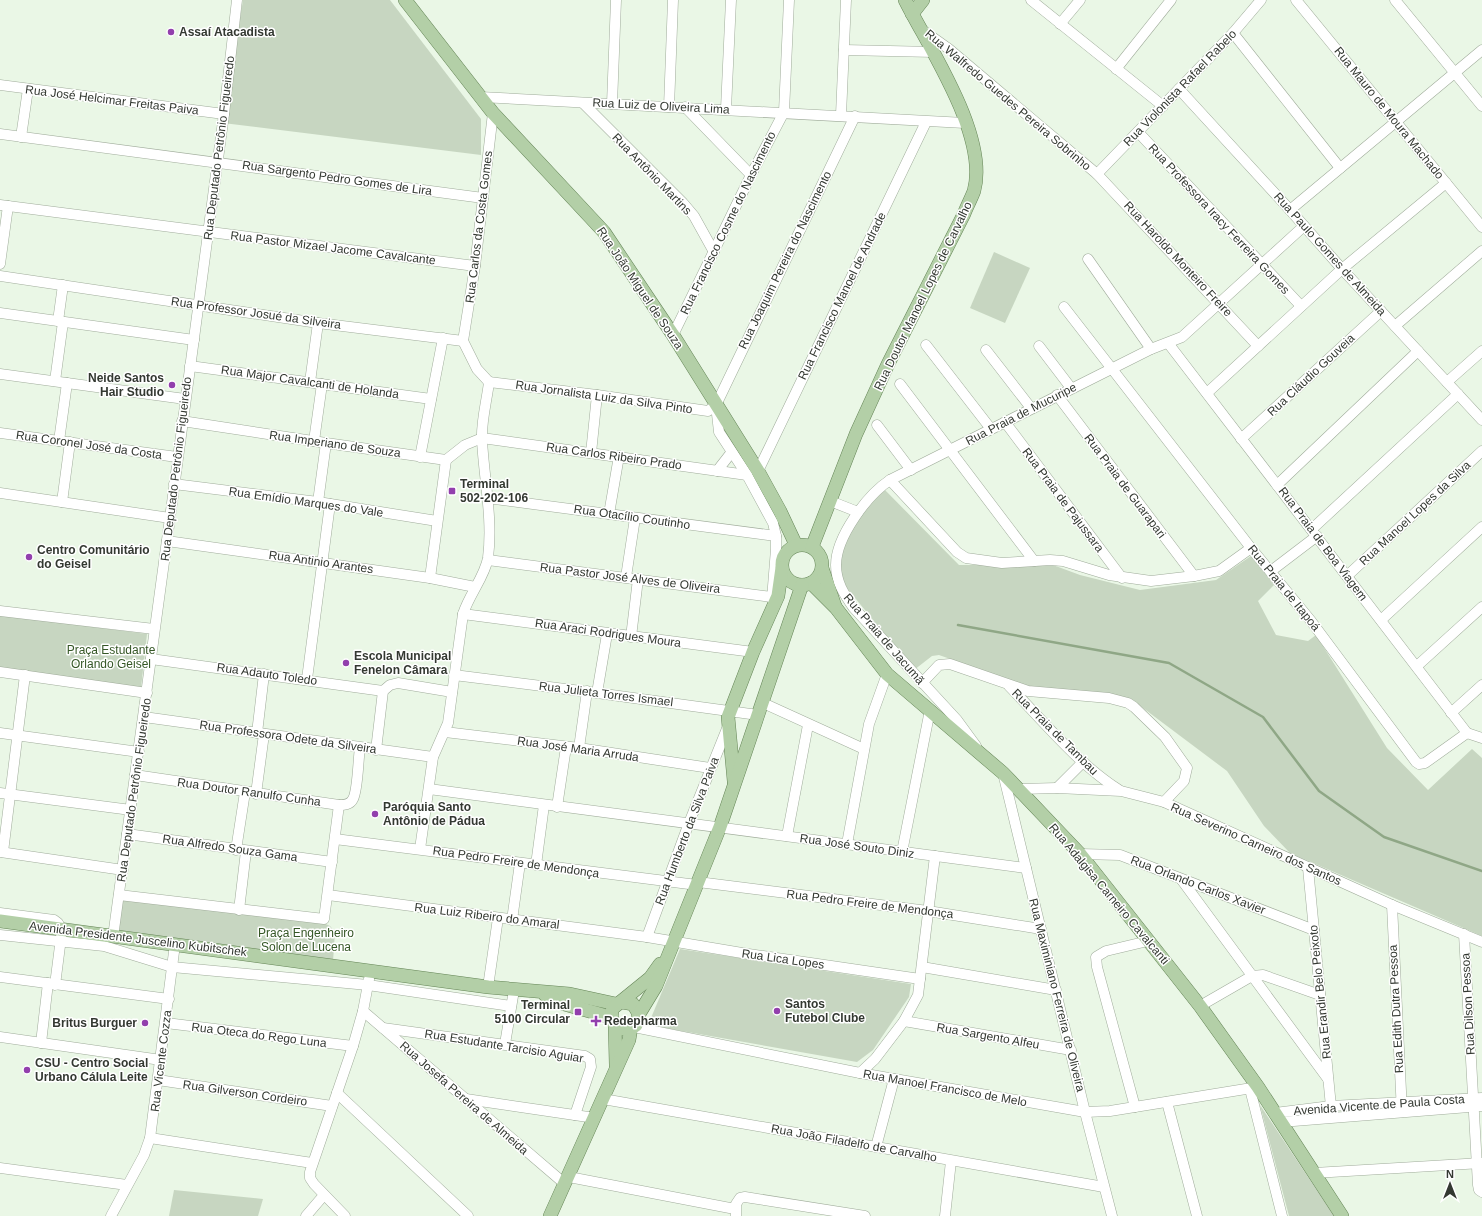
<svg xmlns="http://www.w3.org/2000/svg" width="1482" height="1216" viewBox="0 0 1482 1216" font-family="Helvetica,sans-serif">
  <rect width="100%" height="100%" fill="#eaf7e6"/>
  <g fill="#c7d6c1">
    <polygon points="243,0 390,0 481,119 481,155 223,123"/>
    <polygon points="994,252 1030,268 1005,323 970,308"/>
    <polygon points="882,487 959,565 1053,565 1080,575 1140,590 1216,580 1251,556 1274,585 1258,601 1276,635 1308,641 1316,635 1387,748 1428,790 1472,749 1482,758 1482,936 1290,853 1264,826 1227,771 1139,705 1029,687 939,655 932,656 914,670 833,571 834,555"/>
    <polygon points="0,615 147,634 141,688 0,669"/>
    <polygon points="121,899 326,924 330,926 335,932 333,962 118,932"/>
    <polygon points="680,949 911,984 909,997 873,1050 857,1062 648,1025"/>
    <polygon points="1260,1105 1334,1216 1289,1216"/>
    <polygon points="174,1190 263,1199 258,1216 169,1216"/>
  </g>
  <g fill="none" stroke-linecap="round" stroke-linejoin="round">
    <polyline stroke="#8fa786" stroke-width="2.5" points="958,625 1169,663 1263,717 1319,791 1384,837 1482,871"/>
    <defs>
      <g id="minor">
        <polyline points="1031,0 1163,106"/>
        <polyline points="1296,0 1482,227"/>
        <polyline points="1395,0 1482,106"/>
        <polyline points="1060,24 1080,0"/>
        <polyline points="921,29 949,49 1097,174 1258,346"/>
        <polyline points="1233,33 1340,168"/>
        <polyline points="844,50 934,52"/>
        <polyline points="1116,69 1171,0"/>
        <polyline points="0,85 224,114"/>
        <polyline points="1179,89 1290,210 1342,269 1482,420"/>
        <polyline points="480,97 965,123"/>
        <polyline points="583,103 683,203 694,216 714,252"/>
        <polyline points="612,104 616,0"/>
        <polyline points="669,107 673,0"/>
        <polyline points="685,107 751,175"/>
        <polyline points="726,109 731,0"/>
        <polyline points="841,115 846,0"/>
        <polyline points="1138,132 1301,306"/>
        <polyline points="0,134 483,198"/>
        <polyline points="21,137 28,89"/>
        <polyline points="1097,174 1233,33 1261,0"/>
        <polyline points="0,205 475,266"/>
        <polyline points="1290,210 1482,50"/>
        <polyline points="1088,259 1151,349"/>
        <polyline points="0,264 8,206"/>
        <polyline points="0,276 318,323 463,341"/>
        <polyline points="1064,307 1251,548 1311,621 1416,762 1419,764 1425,763 1467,733"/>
        <polyline points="0,313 194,340"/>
        <polyline points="58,321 63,285"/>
        <polyline points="1395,326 1482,251"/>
        <polyline points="673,335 751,175 784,112 789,0"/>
        <polyline points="463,341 475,266 493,113"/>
        <polyline points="463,341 477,369 489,382"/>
        <polyline points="1168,343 1467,733 1482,738"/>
        <polyline points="926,345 991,429"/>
        <polyline points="1039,346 1071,388"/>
        <polyline points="986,350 1031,408"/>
        <polyline points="190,366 431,399"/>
        <polyline points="0,374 185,399"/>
        <polyline points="55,381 63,322"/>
        <polyline points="310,382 318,323"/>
        <polyline points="489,382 597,395 708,411 716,405 855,116"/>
        <polyline points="1447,382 1482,351"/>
        <polyline points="900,384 1034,561"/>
        <polyline points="1207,393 1342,269 1446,183"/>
        <polyline points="1057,395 1194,576"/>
        <polyline points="716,405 719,432 747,475 773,523 776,536 776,549 772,599"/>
        <polyline points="182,421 326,443 446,460 465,445 482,438 747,475"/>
        <polyline points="1005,422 1122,578"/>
        <polyline points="877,425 911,470"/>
        <polyline points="0,433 177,457"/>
        <polyline points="1241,439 1381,311"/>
        <polyline points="59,441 67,383"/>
        <polyline points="314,441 322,384"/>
        <polyline points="591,453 597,395"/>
        <polyline points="420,457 443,338"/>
        <polyline points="717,471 731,453"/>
        <polyline points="758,471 926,122"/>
        <polyline points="890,480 957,552 966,558 1002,563 1050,560 1063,561 1109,575 1151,581 1194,576 1219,571 1251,548"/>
        <polyline points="174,484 318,502 437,521"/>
        <polyline points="1277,485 1418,351"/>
        <polyline points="0,493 170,518"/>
        <polyline points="487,498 776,536"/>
        <polyline points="830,501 858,512"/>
        <polyline points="62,502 70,442"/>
        <polyline points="318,502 326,443"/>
        <polyline points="609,514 619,456"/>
        <polyline points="1312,529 1458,394"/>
        <polyline points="167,541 430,578 475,587"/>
        <polyline points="488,560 772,597"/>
        <polyline points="1271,571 1317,536"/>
        <polyline points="1347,576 1482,451"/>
        <polyline points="626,577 635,518"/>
        <polyline points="430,578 446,460"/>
        <polyline points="0,611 154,629"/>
        <polyline points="463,614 753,652"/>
        <polyline points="1381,620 1482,527"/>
        <polyline points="631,637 638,579"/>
        <polyline points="151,659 383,691"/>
        <polyline points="1417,666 1482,607"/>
        <polyline points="0,672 147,693"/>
        <polyline points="454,675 597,693 758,715"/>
        <polyline points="307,679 330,504"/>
        <polyline points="922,683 939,665 950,664 1028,691 1109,698 1128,703 1134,707 1165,737 1187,768 1184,781 1164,802"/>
        <path d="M1009,686c35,36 68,77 110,104"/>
        <polyline points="597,693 607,634"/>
        <polyline points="763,703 864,749"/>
        <polyline points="1451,713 1482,685"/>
        <polyline points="144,717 433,757"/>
        <polyline points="445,732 579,748 710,768"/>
        <polyline points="0,733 139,752"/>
        <polyline points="257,733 264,674"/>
        <path d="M976,746l-19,-26 -104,-113c-9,-13 -17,-25 -17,-42 0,-28 31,-70 54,-85l261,-131 31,-12 122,-111"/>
        <polyline points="579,748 587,691"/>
        <polyline points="376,750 383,691 390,685 398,683 452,692"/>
        <polyline points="1003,773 1085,1112 1112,1216"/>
        <path d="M135,775l204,30c5,0 11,0 14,-6 5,-9 5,-39 7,-51"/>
        <polyline points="1057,788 1083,762"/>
        <polyline points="429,789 1026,868"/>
        <polyline points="1020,789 1057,788 1121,791 1164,802 1392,905 1482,942"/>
        <polyline points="0,793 131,810"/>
        <polyline points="256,794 264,734"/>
        <polyline points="557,807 566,747"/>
        <polyline points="127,834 332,862"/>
        <polyline points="787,836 808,725"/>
        <polyline points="335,839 697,885"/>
        <polyline points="847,844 869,724 887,674"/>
        <path d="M420,849l13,-92 15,-34 15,-109c6,-19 22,-38 25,-56 5,-39 -4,-79 -6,-118 -1,-19 5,-40 7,-58"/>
        <polyline points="236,850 245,792"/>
        <polyline points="0,852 123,870"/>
        <polyline points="3,852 25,675"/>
        <polyline points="902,852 930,710"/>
        <polyline points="1080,854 1120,855 1314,930"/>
        <polyline points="536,865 544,805"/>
        <polyline points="1308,868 1332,1117"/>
        <polyline points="1181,879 1328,1079"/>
        <polyline points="698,882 928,911 1041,929"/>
        <polyline points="119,895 324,919 339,805"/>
        <polyline points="328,895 647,937 742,953 920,979"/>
        <polyline points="1392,905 1402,1112"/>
        <polyline points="239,910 246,851"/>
        <polyline points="0,913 54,920 58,923 62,930 55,985"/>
        <polyline points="512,920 520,863"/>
        <polyline points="1464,934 1478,1185 1479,1190 1482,1192"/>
        <polyline points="0,935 104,946 172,967 368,985 511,1006"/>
        <polyline points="113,937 170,518 224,114 237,0"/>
        <polyline points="647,937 689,823 728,726"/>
        <polyline points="922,967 1056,990"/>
        <polyline points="0,977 169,999"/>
        <polyline points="488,987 498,918"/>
        <polyline points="1200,1006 1252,976 1263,975 1320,995"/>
        <polyline points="363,1011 565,1184"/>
        <polyline points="904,1021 1071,1050"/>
        <polyline points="166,1023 353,1046"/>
        <polyline points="634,1027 860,1073 1085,1112 1110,1111 1258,1087"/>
        <polyline points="383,1028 585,1056 590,1059 591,1067 575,1115"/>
        <polyline points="0,1037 161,1060"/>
        <polyline points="41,1043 48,983"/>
        <polyline points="505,1044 514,990"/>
        <polyline points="860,1073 875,1059 904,1021 918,995 935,856"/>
        <polyline points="158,1080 332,1106"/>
        <polyline points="1250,1089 1282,1216"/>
        <polyline points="337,1093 468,1216"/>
        <polyline points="466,1099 595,1118"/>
        <polyline points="603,1099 1104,1187"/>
        <polyline points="1167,1102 1197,1216"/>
        <polyline points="1135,1107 1097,967 1096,957 1106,951 1148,941"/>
        <polyline points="1275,1113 1331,1106 1482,1098"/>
        <polyline points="1281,1122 1482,1106"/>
        <polyline points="150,1138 312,1163"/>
        <polyline points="876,1147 894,1079"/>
        <polyline points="0,1168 127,1185"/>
        <polyline points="1314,1173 1482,1163"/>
        <polyline points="569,1177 735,1209"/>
        <polyline points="111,1216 144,1155 150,1138 175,944"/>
        <polyline points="306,1216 324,1195"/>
        <polyline points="345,1216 314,1184 310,1178 310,1172 353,1046 363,1011 369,979"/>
        <polyline points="736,1216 736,1204 740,1198 745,1197 865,1216"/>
        <polyline points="945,1216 951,1161"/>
      </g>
      <g id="major">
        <polyline points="405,0 493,113 604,232 673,335 758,471 780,511 796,545"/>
        <polyline points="912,14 923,0"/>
        <circle cx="802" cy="565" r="20"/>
        <path d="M812,547l44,-113 32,-70 76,-150c3,-8 7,-15 10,-23 15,-55 -45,-143 -69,-191"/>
        <polyline points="822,568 835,606"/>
        <polyline points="811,583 836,608 887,674 1003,773 1080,854 1200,1006 1258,1087 1342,1216"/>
        <polyline points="734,781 728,717 753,652 778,596 782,568"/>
        <polyline points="0,921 488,987 570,994 616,1004"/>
        <polyline points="545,995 564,1004 603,1015 611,1019"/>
        <path d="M622,1002l11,2 6,10 -3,11c-13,11 -29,-1 -23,-17l37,-30 10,-14"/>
        <polyline points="639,1014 656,986 720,827 802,585"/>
        <polyline points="615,1026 616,1065"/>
        <polyline points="550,1216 629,1040 631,1028"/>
      </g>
    </defs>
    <use href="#minor" stroke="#a0ac9b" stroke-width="11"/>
    <use href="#major" stroke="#658557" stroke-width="14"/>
    <use href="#minor" stroke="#fff" stroke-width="10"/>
    <use href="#major" stroke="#b3cfa7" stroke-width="13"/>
  </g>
  <g fill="#923fad" stroke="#fff" stroke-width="1.5">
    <circle cx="171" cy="32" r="4"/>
    <circle cx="172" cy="385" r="4"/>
    <rect x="448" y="487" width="8" height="8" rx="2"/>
    <circle cx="29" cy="557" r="4"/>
    <circle cx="346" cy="663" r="4"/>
    <circle cx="375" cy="814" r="4"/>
    <circle cx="777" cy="1011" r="4"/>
    <rect x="574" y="1008" width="8" height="8" rx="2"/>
    <path d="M594 1015h4v4h4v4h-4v4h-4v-4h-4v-4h4z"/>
    <circle cx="145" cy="1023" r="4"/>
    <circle cx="27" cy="1070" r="4"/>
  </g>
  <g text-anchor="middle" stroke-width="3" stroke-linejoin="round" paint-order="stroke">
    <g font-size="12" font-weight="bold" fill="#333831" stroke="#fff" text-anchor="start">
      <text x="179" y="36">Assaí Atacadista</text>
      <text x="164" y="382" text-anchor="end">Neide Santos<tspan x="164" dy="14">Hair Studio</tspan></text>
      <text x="460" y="488">Terminal<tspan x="460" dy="14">502-202-106</tspan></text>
      <text x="37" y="554">Centro Comunitário<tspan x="37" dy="14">do Geisel</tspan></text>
      <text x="354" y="660">Escola Municipal<tspan x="354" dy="14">Fenelon Câmara</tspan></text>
      <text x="383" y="811">Paróquia Santo<tspan x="383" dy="14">Antônio de Pádua</tspan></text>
      <text x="785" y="1008">Santos<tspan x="785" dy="14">Futebol Clube</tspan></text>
      <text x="570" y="1009" text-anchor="end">Terminal<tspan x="570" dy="14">5100 Circular</tspan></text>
      <text x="604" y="1025">Redepharma</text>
      <text x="137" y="1027" text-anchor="end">Britus Burguer</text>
      <text x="35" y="1067">CSU - Centro Social<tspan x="35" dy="14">Urbano Cálula Leite</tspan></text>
    </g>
    <g font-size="12" fill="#333831" stroke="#fff">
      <text transform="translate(1180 88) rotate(-46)" y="4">Rua Violonista Rafael Rabelo</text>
      <text transform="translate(112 100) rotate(7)" y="4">Rua José Helcimar Freitas Paiva</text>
      <text transform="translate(1008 100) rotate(40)" y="4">Rua Walfredo Guedes Pereira Sobrinho</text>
      <text transform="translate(661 106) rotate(3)" y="4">Rua Luiz de Oliveira Lima</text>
      <text transform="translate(1389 113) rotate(51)" y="4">Rua Mauro de Moura Machado</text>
      <text transform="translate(219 148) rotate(-83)" y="4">Rua Deputado Petrônio Figueiredo</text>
      <text transform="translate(652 174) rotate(46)" y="4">Rua Antônio Martins</text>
      <text transform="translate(337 178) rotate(8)" y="4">Rua Sargento Pedro Gomes de Lira</text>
      <text transform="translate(1219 219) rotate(47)" y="4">Rua Professora Iracy Ferreira Gomes</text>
      <text transform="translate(728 223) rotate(-64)" y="4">Rua Francisco Cosme do Nascimento</text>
      <text transform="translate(479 227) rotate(-83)" y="4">Rua Carlos da Costa Gomes</text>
      <text transform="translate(333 248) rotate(7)" y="4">Rua Pastor Mizael Jacome Cavalcante</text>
      <text transform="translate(1330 254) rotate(48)" y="4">Rua Paulo Gomes de Almeida</text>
      <text transform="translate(1178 259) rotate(47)" y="4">Rua Haroldo Monteiro Freire</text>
      <text transform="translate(785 260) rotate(-64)" y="4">Rua Joaquim Pereira do Nascimento</text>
      <text transform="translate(640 288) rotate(56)" y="4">Rua João Miguel de Souza</text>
      <text transform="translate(842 296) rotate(-64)" y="4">Rua Francisco Manoel de Andrade</text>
      <text transform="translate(923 296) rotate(-64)" y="4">Rua Doutor Manoel Lopes de Carvalho</text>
      <text transform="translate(256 313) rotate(8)" y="4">Rua Professor Josué da Silveira</text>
      <text transform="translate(1311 375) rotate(-43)" y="4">Rua Cláudio Gouveia</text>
      <text transform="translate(310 382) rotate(8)" y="4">Rua Major Cavalcanti de Holanda</text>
      <text transform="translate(604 397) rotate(8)" y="4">Rua Jornalista Luiz da Silva Pinto</text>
      <text transform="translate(1021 414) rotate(-27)" y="4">Rua Praia de Mucuripe</text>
      <text transform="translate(335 444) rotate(8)" y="4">Rua Imperiano de Souza</text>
      <text transform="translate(89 445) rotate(8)" y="4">Rua Coronel José da Costa</text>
      <text transform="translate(614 456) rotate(8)" y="4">Rua Carlos Ribeiro Prado</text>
      <text transform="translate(176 469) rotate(-83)" y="4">Rua Deputado Petrônio Figueiredo</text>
      <text transform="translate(1125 486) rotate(53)" y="4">Rua Praia de Guarapari</text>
      <text transform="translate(1063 500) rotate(53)" y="4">Rua Praia de Pajussara</text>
      <text transform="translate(306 502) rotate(8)" y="4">Rua Emídio Marques do Vale</text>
      <text transform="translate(1415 513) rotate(-43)" y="4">Rua Manoel Lopes da Silva</text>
      <text transform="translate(632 517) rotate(8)" y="4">Rua Otacílio Coutinho</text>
      <text transform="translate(1323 544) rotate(53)" y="4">Rua Praia de Boa Viagem</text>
      <text transform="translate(321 562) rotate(8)" y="4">Rua Antinio Arantes</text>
      <text transform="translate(630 578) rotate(7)" y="4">Rua Pastor José Alves de Oliveira</text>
      <text transform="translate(1284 588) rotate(51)" y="4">Rua Praia de Itapoá</text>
      <text transform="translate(608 633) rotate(8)" y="4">Rua Araci Rodrigues Moura</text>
      <text transform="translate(884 639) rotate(49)" y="4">Rua Praia de Jacumã</text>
      <text transform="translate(267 674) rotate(8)" y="4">Rua Adauto Toledo</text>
      <text transform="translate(606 694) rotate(7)" y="4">Rua Julieta Torres Ismael</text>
      <text transform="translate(1055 732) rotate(45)" y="4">Rua Praia de Tambau</text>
      <text transform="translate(288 737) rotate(8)" y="4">Rua Professora Odete da Silveira</text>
      <text transform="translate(578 749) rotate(8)" y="4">Rua José Maria Arruda</text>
      <text transform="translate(134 790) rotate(-82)" y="4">Rua Deputado Petrônio Figueiredo</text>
      <text transform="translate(249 792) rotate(8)" y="4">Rua Doutor Ranulfo Cunha</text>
      <text transform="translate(687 831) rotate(-69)" y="4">Rua Humberto da Silva Paiva</text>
      <text transform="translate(1256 844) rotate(24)" y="4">Rua Severino Carneiro dos Santos</text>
      <text transform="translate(857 846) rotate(8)" y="4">Rua José Souto Diniz</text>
      <text transform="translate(230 848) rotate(8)" y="4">Rua Alfredo Souza Gama</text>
      <text transform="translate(516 862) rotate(8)" y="4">Rua Pedro Freire de Mendonça</text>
      <text transform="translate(1198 885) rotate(21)" y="4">Rua Orlando Carlos Xavier</text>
      <text transform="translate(1109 894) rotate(50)" y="4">Rua Adalgisa Carneiro Cavalcanti</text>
      <text transform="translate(870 904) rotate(7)" y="4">Rua Pedro Freire de Mendonça</text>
      <text transform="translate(487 916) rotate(7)" y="4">Rua Luiz Ribeiro do Amaral</text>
      <text transform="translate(138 939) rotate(7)" y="4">Avenida Presidente Juscelino Kubitschek</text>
      <text transform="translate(783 959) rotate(8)" y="4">Rua Lica Lopes</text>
      <text transform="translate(1320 992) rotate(-96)" y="4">Rua Erandir Belo Peixoto</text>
      <text transform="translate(1057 995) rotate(76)" y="4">Rua Maximiniano Ferreira de Oliveira</text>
      <text transform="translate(1468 1004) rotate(-93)" y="4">Rua Dilson Pessoa</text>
      <text transform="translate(1396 1009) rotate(-93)" y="4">Rua Edith Dutra Pessoa</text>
      <text transform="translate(259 1035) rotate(7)" y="4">Rua Oteca do Rego Luna</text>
      <text transform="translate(988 1036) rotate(10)" y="4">Rua Sargento Alfeu</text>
      <text transform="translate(504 1046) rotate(9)" y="4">Rua Estudante Tarcisio Aguiar</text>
      <text transform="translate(161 1061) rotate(-83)" y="4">Rua Vicente Cozza</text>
      <text transform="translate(945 1088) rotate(10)" y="4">Rua Manoel Francisco de Melo</text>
      <text transform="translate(245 1093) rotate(8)" y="4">Rua Gilverson Cordeiro</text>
      <text transform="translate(464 1098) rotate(41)" y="4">Rua Josefa Pereira de Almeida</text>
      <text transform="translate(1379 1105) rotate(-4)" y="4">Avenida Vicente de Paula Costa</text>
      <text transform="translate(854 1143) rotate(10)" y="4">Rua João Filadelfo de Carvalho</text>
    </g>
    <g font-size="12" fill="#355726" stroke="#fff">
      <text x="111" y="654">Praça Estudante<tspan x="111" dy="14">Orlando Geisel</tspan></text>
      <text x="306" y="937">Praça Engenheiro<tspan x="306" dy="14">Solon de Lucena</tspan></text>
    </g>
  </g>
  <g transform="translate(1450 1184)" stroke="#ffffff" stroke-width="3" paint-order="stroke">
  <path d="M0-3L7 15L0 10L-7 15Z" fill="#333831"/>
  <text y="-6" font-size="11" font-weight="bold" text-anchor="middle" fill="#333831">N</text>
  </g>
</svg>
